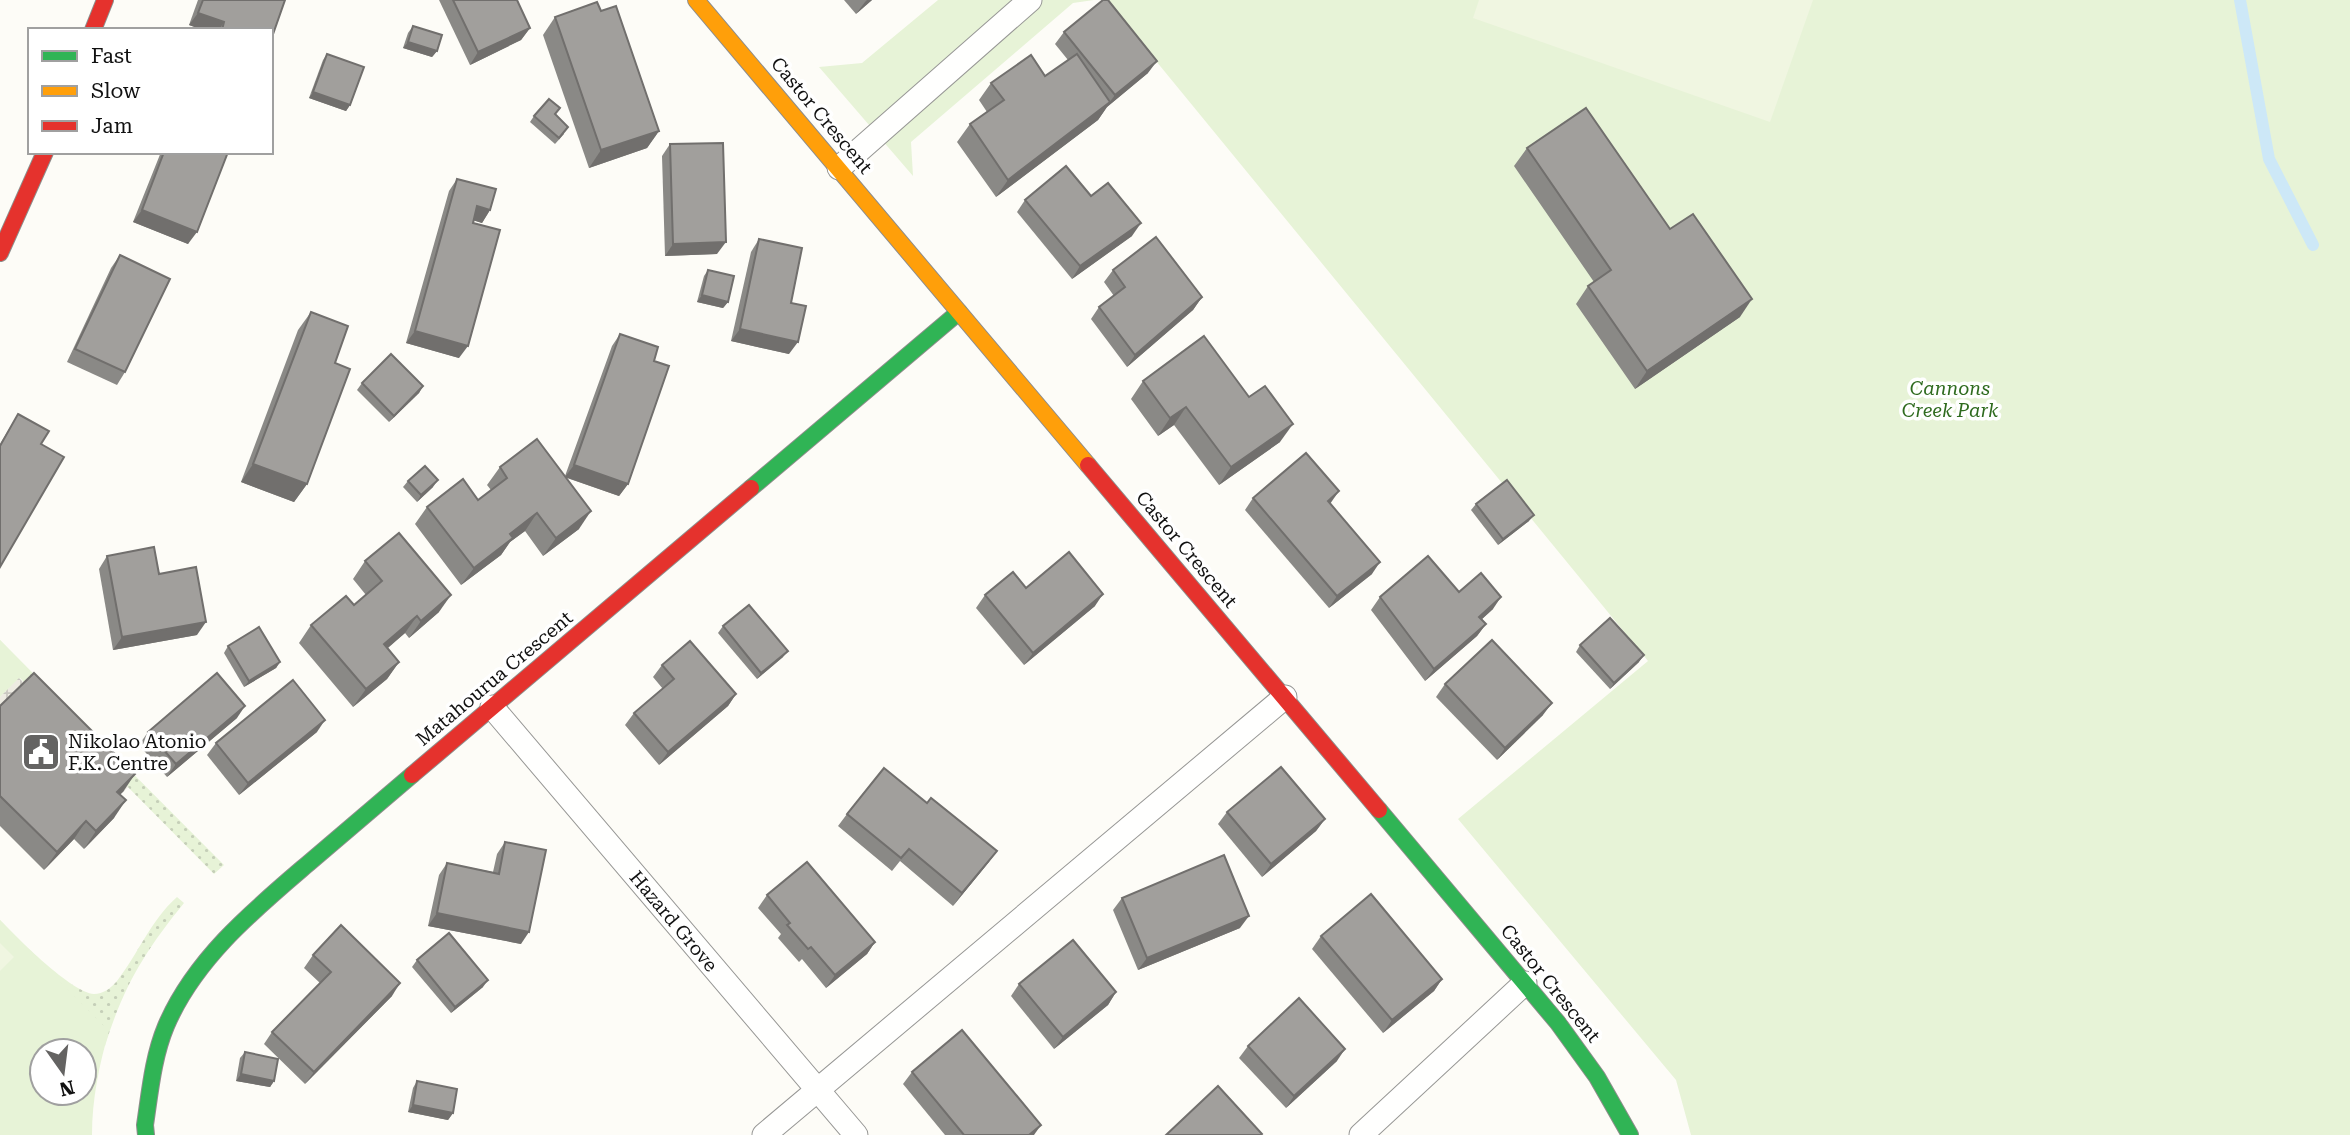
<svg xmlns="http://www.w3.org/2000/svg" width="2350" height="1135" viewBox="0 0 2350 1135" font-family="'Roboto Serif',serif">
  <defs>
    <pattern id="grass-dots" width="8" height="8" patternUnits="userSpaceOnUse" patternTransform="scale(1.75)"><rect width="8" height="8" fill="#e7f3d7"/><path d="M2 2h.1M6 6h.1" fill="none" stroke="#c5cfb8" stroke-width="1.8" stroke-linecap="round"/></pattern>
    <pattern id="plaza-grid" width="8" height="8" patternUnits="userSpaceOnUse" patternTransform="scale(1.75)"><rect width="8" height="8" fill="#edebe2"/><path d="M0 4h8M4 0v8" fill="none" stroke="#cac8c1"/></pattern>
  </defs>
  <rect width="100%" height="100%" fill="#fdfcf7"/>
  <g fill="url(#grass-dots)">
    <polygon points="0,640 224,865 214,874 20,678 0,697"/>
    <path d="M177,897l7,6c-39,48 -61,84 -79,143l-21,5h-42l-42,-108v-23c16,17 72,73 94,74 9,0 17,-6 23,-13 21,-27 34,-61 60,-84z"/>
  </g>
  <g fill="#e7f3d7" fill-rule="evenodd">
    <polygon points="938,0 1094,0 1073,3 911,142 913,176 819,67 862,63"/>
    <polygon points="1106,0 2350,0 2350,1135 1691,1135 1676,1080 1458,819 1648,661"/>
    <polygon points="0,640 28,669 0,697"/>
    <path d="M0,920l109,111c-10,34 -17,69 -17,104h-92zM42,1051h42v42h-42z"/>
  </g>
  <g fill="#f0f6e1">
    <polygon points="1479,0 1813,0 1770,122 1473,18"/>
    <polygon points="0,943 14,957 0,971"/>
  </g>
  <polygon fill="url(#plaza-grid)" points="19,678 128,787 123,792 0,712 0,697"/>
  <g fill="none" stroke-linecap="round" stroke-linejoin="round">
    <polyline stroke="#cde8f7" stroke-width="12" points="2240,0 2269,159 2313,245"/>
    <defs>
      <g id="lane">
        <polyline points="839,168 1030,0"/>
        <polyline points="492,707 856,1135"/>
        <polyline points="764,1135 1285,697"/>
        <polyline points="1361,1135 1525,983"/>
      </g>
      <g id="fast">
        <polyline points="751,488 959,312"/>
        <polyline points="1379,810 1558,1023 1597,1077 1630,1135"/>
        <path d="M146,1135l-1,-10c5,-33 8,-68 21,-99 29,-68 89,-117 144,-164 34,-29 68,-58 102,-87"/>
      </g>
      <polyline id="slow" points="696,0 1088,465"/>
      <g id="jam">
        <polyline points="93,30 105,0"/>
        <polyline points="0,253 45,152"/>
        <polyline points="1088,465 1379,810"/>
        <polyline points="412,775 751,488"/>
      </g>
    </defs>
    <use href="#lane" stroke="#979795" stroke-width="25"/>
    <use href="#fast" stroke="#8e8d8b" stroke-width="18"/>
    <use href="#slow" stroke="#8e8d8b" stroke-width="18"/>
    <use href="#jam" stroke="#8e8d8b" stroke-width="18"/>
    <use href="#lane" stroke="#fffffe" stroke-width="23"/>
    <use href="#fast" stroke="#30b455" stroke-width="16"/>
    <use href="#slow" stroke="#ff9f0a" stroke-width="16"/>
    <use href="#jam" stroke="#e5322d" stroke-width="16"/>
  </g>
  <g fill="#8a8986">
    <polygon points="198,0 285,0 271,30 203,30 189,25"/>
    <polygon points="439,0 517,0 530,28 521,40 470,65"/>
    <polygon points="844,0 872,0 856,14"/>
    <polygon points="601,11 659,131 647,148 589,168 543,35 555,17"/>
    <polygon points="413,26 437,51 432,57 403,48 408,33"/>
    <polygon points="1064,32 1148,73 1107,107 1098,120 996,197 957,142 970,124 987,112 979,100 991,83 1045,76 1068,60 1055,44"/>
    <polygon points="327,54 350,105 346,111 309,98 323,60"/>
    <polygon points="555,115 564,134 555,144 530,122 534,116"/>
    <polygon points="670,144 717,254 665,256 662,156"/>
    <polygon points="1527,148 1670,229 1740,317 1635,389 1576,304 1588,286 1594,282 1514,166"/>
    <polygon points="161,152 228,152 188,244 133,222"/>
    <polygon points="457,179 490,210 482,223 473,220 473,223 459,358 406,343 449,191"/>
    <polygon points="1091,196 1132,236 1072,279 1017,212 1025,200"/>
    <polygon points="759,239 791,303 789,354 731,341 751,252"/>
    <polygon points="120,255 125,372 117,385 67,362 111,268"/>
    <polygon points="708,270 728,302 723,308 697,302 704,276"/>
    <polygon points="1113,270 1202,297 1193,310 1127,367 1091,319 1099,307 1114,296 1104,282"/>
    <polygon points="311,312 335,363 307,484 294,502 241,482 298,330"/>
    <polygon points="620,334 654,361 628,484 619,496 567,478 579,529 543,556 525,531 510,542 501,555 461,585 415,524 427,507 478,500 491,490 487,485 500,467 565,476 612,346"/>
    <polygon points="1143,381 1280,442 1219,485 1174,425 1158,436 1131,399"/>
    <polygon points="362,383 423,386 419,393 389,422 357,390"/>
    <polygon points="18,414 0,567 0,444"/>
    <polygon points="408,481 433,487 417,502 403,487"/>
    <polygon points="1253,498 1330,503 1372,574 1329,608 1245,510"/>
    <polygon points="1476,504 1529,521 1498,545 1471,510"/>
    <polygon points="107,556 159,574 197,635 113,650 99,569"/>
    <polygon points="365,561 439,612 409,638 405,633 387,648 399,662 387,679 353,707 299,643 311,625 354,605 366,595 353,579"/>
    <polygon points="1026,588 1095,606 1024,665 976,608 985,595"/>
    <polygon points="1459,592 1493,609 1482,619 1486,624 1477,636 1425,681 1371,610 1380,597"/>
    <polygon points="723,626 783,657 757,679 718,633"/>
    <polygon points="1580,645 1639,662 1610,689 1576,652"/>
    <polygon points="228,646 280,662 276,668 244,687 224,653"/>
    <polygon points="662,665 736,694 728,706 659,765 625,725 634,713 663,689 653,677"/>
    <polygon points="1445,684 1543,715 1497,760 1436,697"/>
    <polygon points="0,706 135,774 120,794 114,818 84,849 74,839 44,870 0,826"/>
    <polygon points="237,718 167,777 139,745 148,732"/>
    <polygon points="317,732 239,795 207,755 216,743"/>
    <polygon points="927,803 997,851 988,863 953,906 900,861 892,871 838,826 847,814"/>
    <polygon points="1227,812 1325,819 1316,831 1262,877 1218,824"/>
    <polygon points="505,842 521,944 428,926 439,875 447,863 493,872 497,854"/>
    <polygon points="767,895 875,942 867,954 826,988 802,959 799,962 778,938 781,934 758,908"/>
    <polygon points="1122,898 1240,928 1138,970 1113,910"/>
    <polygon points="1321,936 1442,979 1434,991 1383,1033 1312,949"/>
    <polygon points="313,955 392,996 305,1084 264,1044 272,1032 320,983 304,968"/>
    <polygon points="417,960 483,987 451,1013 412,967"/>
    <polygon points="1019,984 1116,992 1108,1005 1054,1049 1011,996"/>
    <polygon points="1248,1046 1337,1061 1286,1108 1239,1058"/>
    <polygon points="245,1052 274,1081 270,1087 236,1081 240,1058"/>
    <polygon points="912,1072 1034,1135 945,1135 903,1084"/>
    <polygon points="417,1081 453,1113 448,1120 408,1112 413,1088"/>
  </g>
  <g fill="#716f6d">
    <polygon points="867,0 872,0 856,14 865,2"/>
    <polygon points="198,13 224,22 219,30 203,30 189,25"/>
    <polygon points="530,28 521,40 470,65 478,52"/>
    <polygon points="408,42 437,51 432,57 403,48"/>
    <polygon points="1157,61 1148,73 1107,107 1098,120 996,197 1008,180 1109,103 1115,95"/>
    <polygon points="313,92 350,105 346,111 309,98"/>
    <polygon points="659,131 647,148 589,168 601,150"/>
    <polygon points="477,206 490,210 482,223 469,219"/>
    <polygon points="142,210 197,232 188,244 133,222"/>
    <polygon points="1141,223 1132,236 1072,279 1080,266"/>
    <polygon points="726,242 717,254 665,256 673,244"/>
    <polygon points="702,295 728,302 723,308 697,302"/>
    <polygon points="1202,297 1193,310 1127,367 1135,355"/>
    <polygon points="1752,299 1740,317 1635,389 1647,371"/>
    <polygon points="740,329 798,342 789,354 731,341"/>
    <polygon points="415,331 468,346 459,358 406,343"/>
    <polygon points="423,386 419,393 389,422 394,416"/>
    <polygon points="1186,407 1174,425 1158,436 1170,418"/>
    <polygon points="1293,424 1280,442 1219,485 1231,467"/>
    <polygon points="253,464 307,484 294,502 241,482"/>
    <polygon points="574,465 628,484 619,496 565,477"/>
    <polygon points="438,480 433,487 417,502 421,495"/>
    <polygon points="1339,491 1330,504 1328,501"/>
    <polygon points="591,511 579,529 543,556 556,538"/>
    <polygon points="537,513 525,531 510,542 501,555 461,585 474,568 510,534"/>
    <polygon points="1534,515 1529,521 1498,545 1503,539"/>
    <polygon points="1380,562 1372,574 1329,608 1337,596"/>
    <polygon points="1103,594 1095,606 1024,665 1033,653"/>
    <polygon points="451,595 439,612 409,638 421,621"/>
    <polygon points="1501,597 1493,609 1471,629 1479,617"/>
    <polygon points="417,616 405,633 372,662 384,644"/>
    <polygon points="206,622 197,635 113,650 122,637"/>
    <polygon points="1486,624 1477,636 1425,681 1434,669"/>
    <polygon points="788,651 783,657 757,679 761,673"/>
    <polygon points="1644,655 1639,662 1610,689 1614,683"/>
    <polygon points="280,662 276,668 244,687 249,681"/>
    <polygon points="399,662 387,679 353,707 366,689"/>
    <polygon points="736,694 728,706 659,765 668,752"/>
    <polygon points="1552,703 1543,715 1497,760 1505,748"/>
    <polygon points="245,706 237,718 167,777 176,764"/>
    <polygon points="325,720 317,732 239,795 248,783"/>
    <polygon points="135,774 123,792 105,809 117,792"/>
    <polygon points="126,800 114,818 84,849 96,831"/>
    <polygon points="1325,819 1316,831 1262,877 1271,864"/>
    <polygon points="86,821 74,839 44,870 57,852"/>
    <polygon points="997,851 988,863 953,906 962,893"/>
    <polygon points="437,913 529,932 521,944 428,926"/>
    <polygon points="1249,916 1240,928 1138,970 1147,958"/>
    <polygon points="875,942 867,954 826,988 835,975"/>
    <polygon points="1442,979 1434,991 1383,1033 1392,1020"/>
    <polygon points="488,980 483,987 451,1013 455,1007"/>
    <polygon points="400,983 392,996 305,1084 314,1072"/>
    <polygon points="1116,992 1108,1005 1054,1049 1063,1037"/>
    <polygon points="1345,1049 1337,1061 1286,1108 1294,1096"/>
    <polygon points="241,1074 274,1081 270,1087 236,1081"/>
    <polygon points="413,1105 453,1113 448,1120 408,1112"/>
    <polygon points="1041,1125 1034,1135 1029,1135"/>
  </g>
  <g fill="#a19f9c" stroke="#716f6d" stroke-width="2">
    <polygon points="203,0 285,0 271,40 271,30 222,30 224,22 198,13"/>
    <polygon points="453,0 517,0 530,28 478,52"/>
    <polygon points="1103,0 1108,0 1157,61 1115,95 1064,32"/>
    <polygon points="597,2 601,11 616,6 659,131 601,150 555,17"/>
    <polygon points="413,26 442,35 437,51 408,42"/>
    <polygon points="327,54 364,67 350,105 313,92"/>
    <polygon points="1077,54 1110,102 1008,180 970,124 1004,100 991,83 1031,55 1045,76"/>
    <polygon points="549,99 560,108 555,114 568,127 559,138 534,116"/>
    <polygon points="1586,108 1670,229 1693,214 1752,299 1647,371 1588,286 1611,270 1527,148"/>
    <polygon points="723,143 726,242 673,244 670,144"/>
    <polygon points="164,152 228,152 197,232 142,210"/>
    <polygon points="1066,166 1091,196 1108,183 1141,223 1080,266 1025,200"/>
    <polygon points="457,179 496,189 490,210 477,206 473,223 500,230 468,346 415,331"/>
    <polygon points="1156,237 1202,297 1135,355 1099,307 1125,287 1113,270"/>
    <polygon points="759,239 802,248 791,303 806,306 798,342 740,329"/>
    <polygon points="120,255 170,279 125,372 75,349"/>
    <polygon points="708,270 734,276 728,302 702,295"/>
    <polygon points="311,312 348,326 335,363 350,369 307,484 253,464"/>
    <polygon points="620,334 658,347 654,361 669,366 628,484 574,465"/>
    <polygon points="1204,336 1249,397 1265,386 1293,424 1231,467 1186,407 1170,418 1143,381"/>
    <polygon points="391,354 423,386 394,416 362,383"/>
    <polygon points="18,414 49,431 41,444 64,457 0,567 0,446"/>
    <polygon points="537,439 591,511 556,538 537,513 510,534 513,538 474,568 427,507 463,479 478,500 507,478 500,467"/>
    <polygon points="1306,453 1339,491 1328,501 1380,562 1337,596 1253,498"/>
    <polygon points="425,466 438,480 421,495 408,481"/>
    <polygon points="1507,480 1534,515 1503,539 1476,504"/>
    <polygon points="399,533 451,595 421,621 417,616 384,644 399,662 366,689 311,625 346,596 354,605 382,581 365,561"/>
    <polygon points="154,547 159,574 196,567 206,622 122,637 107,556"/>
    <polygon points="1069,552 1103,594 1033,653 985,595 1013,572 1026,588"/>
    <polygon points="1428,556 1459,592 1481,573 1501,597 1479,617 1486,624 1434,669 1380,597"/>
    <polygon points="749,605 788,651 761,673 723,626"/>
    <polygon points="1610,618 1644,655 1614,683 1580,645"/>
    <polygon points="259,627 280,662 249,681 228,646"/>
    <polygon points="1492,640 1552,703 1505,748 1445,684"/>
    <polygon points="690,641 736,694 668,752 634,713 674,679 662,665"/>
    <polygon points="34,673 135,774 117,792 126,800 96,831 86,821 57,852 0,796 0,706"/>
    <polygon points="217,673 245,706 176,764 148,732"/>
    <polygon points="293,680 325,720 248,783 216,743"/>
    <polygon points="1281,767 1325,819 1271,864 1227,812"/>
    <polygon points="884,768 927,803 931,798 997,851 962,893 909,849 901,858 847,814"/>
    <polygon points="505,842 546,850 529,932 437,913 447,863 499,874"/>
    <polygon points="1224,855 1249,916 1147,958 1122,898"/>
    <polygon points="807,862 875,942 835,975 811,947 808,949 787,925 790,923 767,895"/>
    <polygon points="1371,894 1442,979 1392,1020 1321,936"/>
    <polygon points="341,925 400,983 314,1072 272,1032 331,972 313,955"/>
    <polygon points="449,933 488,980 455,1007 417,960"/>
    <polygon points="1073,940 1116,992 1063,1037 1019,984"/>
    <polygon points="1299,998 1345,1049 1294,1096 1248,1046"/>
    <polygon points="962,1030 1041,1125 1029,1135 964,1135 912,1072"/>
    <polygon points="245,1052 278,1059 274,1081 241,1074"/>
    <polygon points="417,1081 457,1089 453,1113 413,1105"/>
    <polygon points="1218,1086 1262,1134 1261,1135 1166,1135"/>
  </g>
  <defs>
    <symbol id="civic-square" viewBox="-11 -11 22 22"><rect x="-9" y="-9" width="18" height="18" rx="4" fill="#646362" stroke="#fff"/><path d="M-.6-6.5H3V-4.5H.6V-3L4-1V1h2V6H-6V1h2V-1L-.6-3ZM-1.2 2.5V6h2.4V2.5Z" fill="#fff"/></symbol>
  </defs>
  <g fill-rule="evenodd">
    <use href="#civic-square" x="19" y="730" width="44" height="44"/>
  </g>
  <g text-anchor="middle" stroke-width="7" stroke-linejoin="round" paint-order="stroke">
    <g font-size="19" fill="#111" stroke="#fff">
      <text transform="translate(822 115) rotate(50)" y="7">Castor Crescent</text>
      <text transform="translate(1187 549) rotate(50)" y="7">Castor Crescent</text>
      <text transform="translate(494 678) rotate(-40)" y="7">Matahourua Crescent</text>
      <text transform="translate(674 921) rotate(50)" y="7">Hazard Grove</text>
      <text transform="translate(1551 983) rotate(51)" y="7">Castor Crescent</text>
    </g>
    <g font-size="19" font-style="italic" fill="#2f6b1f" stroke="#fff">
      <text x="1950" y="395">Cannons<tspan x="1950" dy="22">Creek Park</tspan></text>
    </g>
    <g font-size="19" fill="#111" stroke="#fff" text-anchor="start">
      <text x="68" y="748">Nikolao Atonio<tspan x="68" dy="22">F.K. Centre</tspan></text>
    </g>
  </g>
  <rect x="28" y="28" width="245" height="126" fill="#ffffff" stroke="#a0a0a0" stroke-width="2"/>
  <rect x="42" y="51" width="35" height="10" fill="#30b455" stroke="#a0a0a0" stroke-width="2"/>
  <text x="91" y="63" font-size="21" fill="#111111">Fast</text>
  <rect x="42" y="86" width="35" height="10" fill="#ff9f0a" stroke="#a0a0a0" stroke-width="2"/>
  <text x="91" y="98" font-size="21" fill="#111111">Slow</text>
  <rect x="42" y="121" width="35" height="10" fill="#e5322d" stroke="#a0a0a0" stroke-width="2"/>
  <text x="91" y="133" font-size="21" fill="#111111">Jam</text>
  <g transform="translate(63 1072) rotate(166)"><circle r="33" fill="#ffffff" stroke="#a0a0a0" stroke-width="2"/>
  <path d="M0-5L12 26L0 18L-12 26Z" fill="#646362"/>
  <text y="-10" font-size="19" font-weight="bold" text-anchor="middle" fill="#111111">N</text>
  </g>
</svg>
